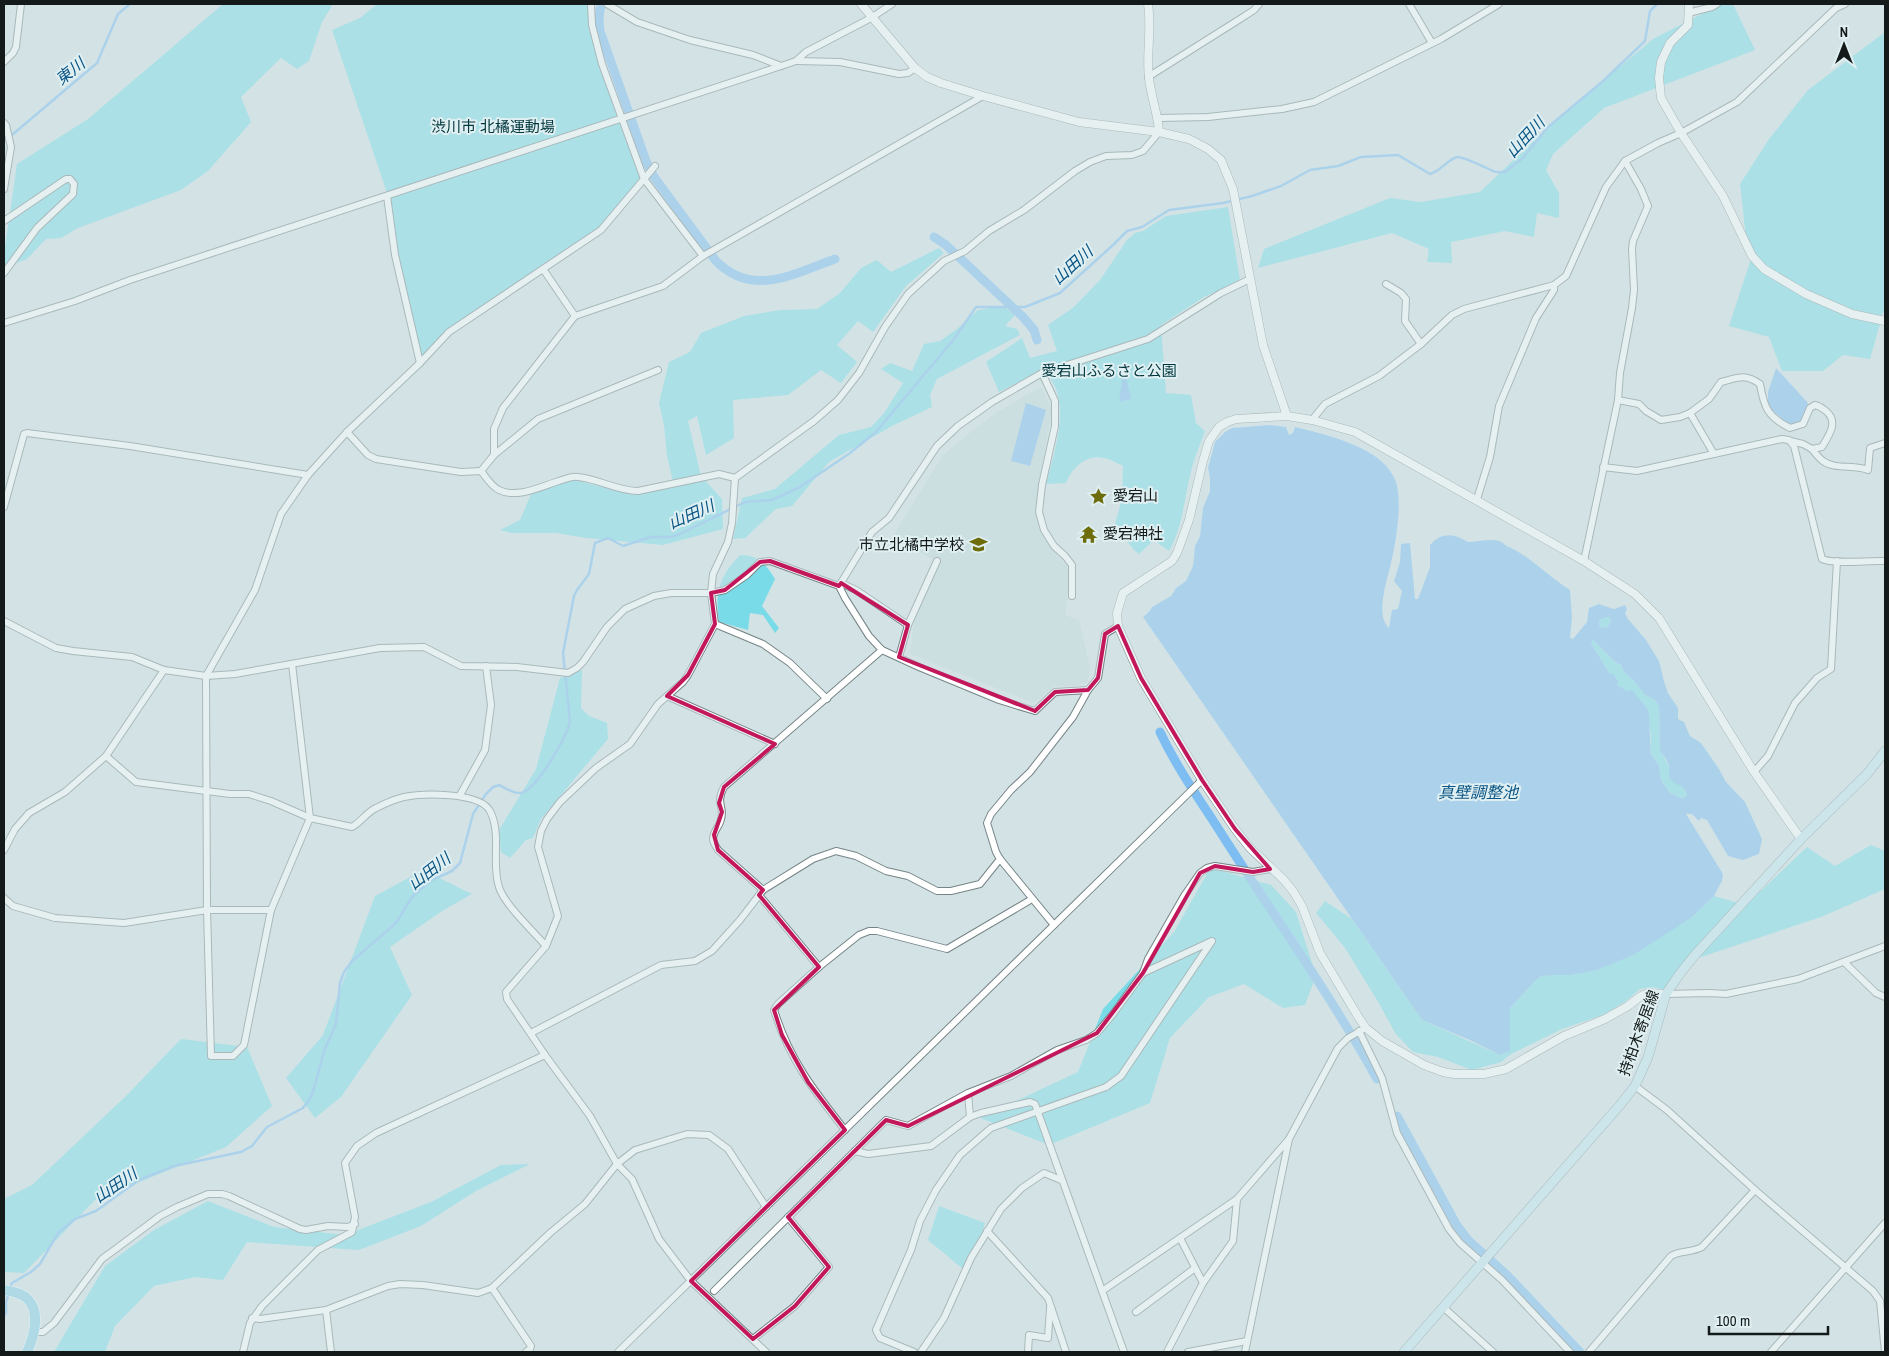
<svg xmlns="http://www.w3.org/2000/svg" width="1889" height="1356" viewBox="0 0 1889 1356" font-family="'Archivo Narrow','Noto Sans JP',sans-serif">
  <rect width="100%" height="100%" fill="#d3e3e5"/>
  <polygon fill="#c0d9dc" points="1040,387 1043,390 1052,410 1037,495 1037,519 1041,534 1055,553 1068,568 1069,586 1065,615 1079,620 1090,667 1088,681 1076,686 1055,686 1034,703 910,654 914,618 939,563 892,537 943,455 973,430 997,412"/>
  <g fill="#79dbe7">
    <polygon points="223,4 333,4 322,22 309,61 297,69 281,58 241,97 251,122 208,171 181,190 78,228 61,238 46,239 27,259 4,268 4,254 17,164 88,119"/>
    <polygon points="377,4 589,4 589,29 617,116 640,178 598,229 457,324 423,357 420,357 396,254 389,199 332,30 360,18"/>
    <polygon points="1721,4 1733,4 1755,50 1604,108 1553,154 1546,170 1559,193 1559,218 1537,213 1534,237 1505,231 1451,242 1452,263 1427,262 1429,249 1392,233 1258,268 1264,249 1390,198 1421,202 1480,192 1547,128 1653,39"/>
    <polygon points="1885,32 1885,309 1880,318 1881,320 1870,359 1843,355 1823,371 1782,371 1769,337 1729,326 1752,256 1747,247 1740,184 1769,139 1808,90"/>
    <path d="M1228,207l12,73 -36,17 -43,28 5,68 25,2 5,28 9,8c-5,14 -11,27 -14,41 -7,26 -8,55 -22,79l-15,-11 -15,14 -6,-5 -18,-25 7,-25 1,-33c-6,-3 -13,-7 -19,-8 -18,-4 -32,10 -38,25l-20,1c7,-27 21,-68 10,-95 -3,-7 -8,-14 -12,-20l-45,23 -13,-30 36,-24 8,20 27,-7 -9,-26 26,-18 26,-27 27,-40 8,-7 8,-2 23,-15z"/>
    <polygon points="939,248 944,253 906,286 873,332 858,321 837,345 857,362 841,383 821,370 788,395 733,400 734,438 706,455 697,416 688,421 701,476 722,499 723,529 663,545 586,538 556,533 512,533 500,530 520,520 531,494 572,479 632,495 674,486 667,456 664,425 659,403 669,362 690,352 701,333 744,316 780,310 817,309 840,293 861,268 877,260 891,272"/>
    <polygon points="1003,306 1015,315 1005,326 1017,329 1020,335 937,379 930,395 932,407 892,426 829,462 792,506 776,509 745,538 733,539 742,498 775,489 839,435 871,427 884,413 903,383 881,369 890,363 912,371 924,344 940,341 957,329 978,310"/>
    <path d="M740,555c18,0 26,9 35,24l-13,27 17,22 -4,5 -12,-18 -13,-2 -2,17 -29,-8c-4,-30 0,-45 21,-67z"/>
    <polygon points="1609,617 1611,620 1608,627 1602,628 1599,625 1599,620"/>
    <path d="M1593,640l22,22 6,3 3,7 10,9 10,13 12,7 3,6 1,44c8,9 9,22 17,32 4,4 8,5 10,11l-2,3 -4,1 -11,-5 -9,-13 -2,-15 -8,-11v-18l-4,-28 -5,-6 -25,-17 -4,-11h-3l-19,-31z"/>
    <polygon points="582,670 581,708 589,716 607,723 608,739 541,819 533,838 526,840 510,858 501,852 499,830 536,769 560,678"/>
    <polygon points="1871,845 1885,851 1885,889 1821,917 1692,960 1664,990 1653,987 1640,989 1626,1001 1603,1015 1562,1029 1511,1054 1501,1062 1472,1070 1438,1057 1413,1052 1395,1033 1380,1005 1345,948 1316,913 1325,901 1352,919 1422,1020 1500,1055 1510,1051 1510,1008 1539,977 1550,975 1570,975 1676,927 1691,918 1714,896 1746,905 1807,847 1835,866"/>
    <polygon points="423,870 472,894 442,911 390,947 412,995 341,1097 315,1118 286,1078 323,1035 375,896"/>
    <polygon points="1209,870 1219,870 1271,885 1296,912 1316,976 1305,1005 1283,1008 1244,984 1209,997 1170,1038 1150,1103 1049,1145 980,1118 1078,1072 1103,1009 1174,932"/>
    <polygon points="181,1039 247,1047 272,1106 226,1147 95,1200 24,1273 4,1272 4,1199 32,1185 127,1095"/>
    <polygon points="530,1164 476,1191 421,1226 359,1250 247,1242 223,1280 195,1277 154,1286 115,1326 105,1352 54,1352 105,1266 154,1230 208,1201 274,1227 345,1235 431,1202 501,1165"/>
    <polygon points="939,1206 985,1223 969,1274 928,1240"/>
  </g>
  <g fill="#7dbdf2" fill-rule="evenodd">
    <polygon points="1124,367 1131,399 1119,402 1119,401"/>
    <polygon points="1776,368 1808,403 1802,422 1790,426 1768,406 1768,392"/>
    <polygon points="1026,403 1046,410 1030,466 1011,461"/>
    <path d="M1270,425l16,2 3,8 4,-2 2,-6c32,8 89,20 101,55 6,19 1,52 -3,72 -3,16 -8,29 -10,45 -1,10 -2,21 6,29l3,-18 6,-1 4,-18 -8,-10 6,-19 1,-18 9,-1 5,56h3l12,-32v-22c11,-13 24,-12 38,-3 9,0 22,-4 31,-1 4,1 6,5 10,6 19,8 42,31 61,43l2,27 -2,21 3,1 14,-17 2,-14 10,-4 15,5 11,-4 2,4 -2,4 3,6 18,21 13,21 5,20 4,12 10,15v11l6,3 6,14 11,7 18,26 7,13 19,20 17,37 -3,15 -16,6 -15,-4 -21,-36 -6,-2 -2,3 -7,-7h-6l37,60 -1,7 -8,15 -23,22 -58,37 -36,15 -27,5h-20l-11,2 -29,31v43l-10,4 -28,-14 -50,-21 -279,-403 6,-5 3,-5 19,-11 5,-8 10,-7 7,-15 2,-20 5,-10 3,-28 7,-17v-14l-2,-9 7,-26 10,-10 7,-4zM1609,617l2,3 -3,7 -6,1 -3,-3v-5zM1593,640l22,22 6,3 3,7 10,9 10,13 12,7 3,6 1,44c4,5 9,11 9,18 0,3 0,6 1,9 3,7 14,6 17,16l-2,3 -4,1 -11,-5 -9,-13 -2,-15 -8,-11 -2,-39 -2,-7 -15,-18 -5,1 -10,-6 1,-4 -5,-7h-3l-19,-31z"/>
  </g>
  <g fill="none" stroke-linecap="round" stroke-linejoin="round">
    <g stroke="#7dbdf2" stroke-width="2.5">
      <polyline points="4,139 6,140 97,63 118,14 130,4"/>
      <path d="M10,1288l2,-5 19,-11 9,-8 18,-31 17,-14 21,-8 43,-31 35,-14 67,-14 11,-6 15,-19 36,-19 8,-11 4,-12 9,-34 12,-27 4,-41 4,-11 8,-11 44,-38 16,-26 18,-16 22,-10 8,-8 13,-49 13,-20 7,-7 6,-2c7,3 14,9 22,8 15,-3 47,-57 49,-72l-7,-68 11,-57 3,-6 12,-16 6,-31 13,-5 15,8 28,-9h20l9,-3 65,-32 27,-2 28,-13 50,-34 26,-21 78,-93 22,-32h49l35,-14 53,-48 14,-14 15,-4 27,-17 54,-7 29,-7 29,-10 29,-16 28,-4 23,-9 37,-2 32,19c11,-3 17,-14 27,-17 6,-1 29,11 36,14 3,2 8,1 12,1l18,-14 24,-30 56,-47 42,-40 5,-30 7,-7"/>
      <polyline points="4,1315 6,1313 6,1302 9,1293"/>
    </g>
    <g stroke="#7dbdf2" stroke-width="9">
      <path d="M602,4c-4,9 -3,17 -2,27l46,130 8,16 62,84c37,37 77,13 119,-2"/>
      <polyline points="934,237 946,245 1023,317 1034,330 1037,340"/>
      <path d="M1160,732c17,36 40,68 61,101 52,82 109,161 156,246"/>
      <polyline points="1397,1116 1456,1224 1468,1240 1507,1275 1580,1352"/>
    </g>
    <defs>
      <g id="minor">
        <polyline points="591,4 592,25 602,64 644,179 703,256"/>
        <polyline points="607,4 637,22 690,40 753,55 781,66"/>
        <polyline points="1409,4 1432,43"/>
        <polyline points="1688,13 1712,7 1717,4"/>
        <polyline points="796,61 840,62 899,74 908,73 915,68"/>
        <polyline points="4,62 13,53 16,47 21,4"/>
        <polyline points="1148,77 1240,19 1254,10 1259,4"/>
        <polyline points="1158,118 1208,117 1282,109 1314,102 1441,39 1499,4"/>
        <polyline points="4,123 6,125 11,147 4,189"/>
        <polyline points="387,196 395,255 420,363"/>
        <polyline points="4,221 66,179 70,179 74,184 73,194 37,228 4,273"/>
        <polyline points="1386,284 1401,293 1406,299 1405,321 1421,344"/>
        <polyline points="575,316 663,286 703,256 983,96"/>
        <polyline points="4,323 75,301 130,280 781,66 796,61 806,52 871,18 892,4"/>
        <polyline points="1042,373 1055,401 1055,426 1042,485 1039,512 1044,530 1054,546 1065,556 1072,565 1072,596"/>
        <polyline points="1618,400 1639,404 1646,411 1661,420 1680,417 1690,413"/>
        <polyline points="1312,420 1325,404 1379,376 1421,344 1452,315 1464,309 1554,285 1566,276 1606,187 1625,161 1658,143 1681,133 1737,102 1836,8 1845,4"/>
        <path d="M347,432l21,23 8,4 85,13 20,-1c5,6 10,15 18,19 18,9 43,-4 60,-9 6,-2 13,-5 19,-4 21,2 39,14 60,14l81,-17 16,4"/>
        <polyline points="1790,441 1803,444 1812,449"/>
        <path d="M1714,454l-24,-41 19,-14 12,-17c17,-4 23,-9 39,2 4,24 8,33 30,44l13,-4 7,-16 5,-3c5,1 7,3 11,6 13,11 3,24 -4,36l-10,2c3,4 7,9 11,12 12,9 31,3 45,9l2,-22 15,-5"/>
        <polyline points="494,455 538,419 658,370"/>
        <path d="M1603,467l34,4 145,-32 7,1 5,6 28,113c14,6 47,1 63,2"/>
        <polyline points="481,471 494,455 494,429 503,408 575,316 543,269"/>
        <polyline points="1477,499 1490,457 1499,406 1536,318 1554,290 1554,285"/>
        <polyline points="4,507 24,434 27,433 130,446 308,475"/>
        <polyline points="1584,561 1618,400 1620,373 1632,308 1634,290 1632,249 1633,241 1648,206 1641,189 1625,161"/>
        <polyline points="841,583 856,590 908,625"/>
        <polyline points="839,586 872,532 889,518 937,446 958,426 992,402 1042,373 1148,339 1221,293 1250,279"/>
        <polyline points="4,621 56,648 73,651 132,657 164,670 206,676 235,674 380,648 424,647 461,666 517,667 568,673 577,668 583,662 607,627 625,609 654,596 671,593 711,593 725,590 747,575 760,562 770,561 839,586 845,598 869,636 882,650 919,667 999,700 1035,711 1055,692 1088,690 1098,678 1105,634 1118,626"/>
        <polyline points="715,624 763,644 790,663 827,699"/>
        <polyline points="899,657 908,625 937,561"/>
        <polyline points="292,664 310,818 271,910 244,1045 233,1056 211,1056 207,910 206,676 255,590 281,514 308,475 347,432 420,363 449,332 601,230 655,166"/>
        <polyline points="667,696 775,744"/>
        <path d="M106,756l30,26 94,12h19l22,7 39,17 42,9c9,-5 15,-15 24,-19 8,-4 19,-9 28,-11 19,-4 76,-5 86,14 12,23 1,52 9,76 5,17 34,44 47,59"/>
        <polyline points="1754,772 1768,756 1795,703 1817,678 1831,669 1837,561"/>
        <polyline points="460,795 485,750 491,705 486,666"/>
        <polyline points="4,850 15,829 29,813 65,792 106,756 164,670"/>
        <polyline points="1000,859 1054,925"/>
        <path d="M763,890l-45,-40c-2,-4 -5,-7 -5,-11 0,-8 7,-13 8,-20 4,-12 -6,-15 3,-32l158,-137"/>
        <polyline points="759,895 819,967"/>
        <polyline points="4,898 13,906 55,918 124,923 207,910 271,910"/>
        <polyline points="1844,962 1876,993 1885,997"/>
        <polyline points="1666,994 1709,993 1726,994 1798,979 1885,946"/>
        <polyline points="1359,1031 1382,1078 1397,1133 1449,1229 1460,1243 1502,1280 1570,1352"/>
        <polyline points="531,1033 661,965 695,961 712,951 740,920 763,890 813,859 836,851 856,856 886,871 908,876 937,891 951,891 980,884 1000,859 996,852 987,823 991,814 1011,790 1030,772 1073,717 1088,690"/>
        <polyline points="1635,1086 1667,1110 1755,1190 1873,1291 1880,1301 1885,1352"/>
        <path d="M845,1130c-31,-39 -56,-71 -71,-120l4,-6 41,-37 40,-32 10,-4h8l70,18 85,-50"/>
        <polyline points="855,1151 868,1154 931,1146 970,1117"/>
        <polyline points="987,1231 1048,1298 1066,1352"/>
        <polyline points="1180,1238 1203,1283"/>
        <polyline points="492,1288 531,1346 530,1349 526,1352"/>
        <polyline points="714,1291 886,1120 908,1126 968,1093"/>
        <polyline points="1102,1291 1237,1199"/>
        <polyline points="1443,1307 1493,1352"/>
        <polyline points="326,1310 331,1352"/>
        <polyline points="1136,1312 1195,1268"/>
        <polyline points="252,1318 260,1319 326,1310 388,1286 400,1284 423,1285 478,1293 492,1288 550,1233 585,1204 617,1164 635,1150 687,1134 709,1135 728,1149 766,1207"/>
        <polyline points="34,1332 43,1332 54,1323 102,1259 113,1251 160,1216 177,1207 208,1194 222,1194 229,1196 300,1229 306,1230 328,1226 348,1227 355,1224"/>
        <polyline points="753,1339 795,1306 829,1267 788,1217"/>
        <polyline points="243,1352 250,1323 262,1306 318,1250 352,1232 355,1217 345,1163 357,1146 376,1133 545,1055"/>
        <polyline points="618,1352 1202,780"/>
        <polyline points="766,1352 691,1281 659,1239 632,1179 617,1164 590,1116 545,1055 507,999 506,992 546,946 558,916 538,847 541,831 547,819 560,802 596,768 630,744 658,704 683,682 688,675 715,624 711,593 713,574 728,542 732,523 735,478 814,421 838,400 859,373 885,327 908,294 944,261 965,251 989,231 1024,210 1075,171 1090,162 1106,156 1132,155 1143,151 1159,132"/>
        <polyline points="914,1352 880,1338 876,1330 911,1250 920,1221 936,1190 960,1155 991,1128 1106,1087 1121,1076 1212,941 1143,973"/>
        <polyline points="921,1352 944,1318 971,1258 1001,1209 1022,1188 1044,1173 1061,1180"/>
        <polyline points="1028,1352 1029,1335 1048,1338 1050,1308"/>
        <polyline points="1124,1352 1035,1104 1030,1102 981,1113 970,1117 968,1093 1011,1076 1057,1050 1086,1040 1097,1033 1113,1014 1143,973 1148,959 1184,896 1200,873 1207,868 1215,866 1253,872 1270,869"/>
        <polyline points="1167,1352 1203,1283 1233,1241 1237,1199 1289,1139"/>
        <polyline points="1188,1352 1247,1341"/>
        <polyline points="1245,1352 1289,1139 1338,1048 1348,1038 1362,1030"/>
        <path d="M1589,1352l82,-96c9,-6 21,-3 31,-9l53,-57"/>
        <polyline points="1771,1352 1885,1223"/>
      </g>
      <g id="tertiary">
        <polyline points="861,4 915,68 927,77 941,83 983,96 1079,122 1159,132 1189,139 1208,149 1221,160 1233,189 1263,345 1287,416"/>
        <path d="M1148,4c4,25 -2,50 1,74 2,19 9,36 10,54"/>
        <polyline points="1689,4 1688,25 1670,43 1661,62 1659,78 1661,98 1681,133 1723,196 1752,256 1764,269 1806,294 1852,314 1885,321"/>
        <polyline points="1666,994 1648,993 1641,996 1628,1006 1605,1019 1564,1036 1506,1069 1484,1074 1454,1074 1443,1072 1424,1065 1382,1041 1366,1028 1359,1018 1320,953 1302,906 1293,891 1284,880 1250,848 1235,829 1202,780 1141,678 1118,626 1117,613 1123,593 1172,561 1177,553 1189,520 1203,461 1209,441 1219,427 1227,422 1236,419 1287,416 1312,420 1355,432 1584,561 1635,594 1659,618 1754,772 1801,839"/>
      </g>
      <polyline id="secondary" points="1404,1352 1620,1105 1635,1086 1648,1057 1666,994 1679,975 1694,956 1801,839 1867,774 1885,751"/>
      <path id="primary" d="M4,1290c5,1 11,2 16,4 23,10 15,41 7,58"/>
    </defs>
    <use href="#minor" stroke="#768486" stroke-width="8"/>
    <use href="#tertiary" stroke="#768486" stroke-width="9"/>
    <use href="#secondary" stroke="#768486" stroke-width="10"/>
    <use href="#primary" stroke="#fff" stroke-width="11"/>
    <use href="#minor" stroke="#fff" stroke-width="6"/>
    <use href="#tertiary" stroke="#fff" stroke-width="8"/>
    <use href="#secondary" stroke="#c1e6f2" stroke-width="9"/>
    <use href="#primary" stroke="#83cce4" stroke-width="10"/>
  </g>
  <path d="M0 0H1889V1356H0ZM770,561l69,25 2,-3 67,42 -9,32 136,54 20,-19 33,-2 10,-12 7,-44 13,-8 23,52 61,102 33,49 35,40 -17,3 -38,-6 -15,7 -57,100 -46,60 -189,93 -22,-6 -98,97 41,50 -34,39 -42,33 -62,-58 154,-151 -37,-48 -26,-47 -8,-25 45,-43 -60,-72 4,-5 -45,-40 -4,-15 8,-23 -3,-9 5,-16 51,-43 -108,-48 21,-21 27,-51 -4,-31 14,-3 35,-28z" fill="#d3e3e5" fill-opacity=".55" fill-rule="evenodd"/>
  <path fill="none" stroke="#c2185b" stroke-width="4" stroke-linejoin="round" d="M770,561l69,25 2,-3 67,42 -9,32 136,54 20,-19 33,-2 10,-12 7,-44 13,-8 23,52 61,102 33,49 35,40 -17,3 -38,-6 -15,7 -57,100 -46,60 -189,93 -22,-6 -98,97 41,50 -34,39 -42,33 -62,-58 154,-151 -37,-48 -26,-47 -8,-25 45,-43 -60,-72 4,-5 -45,-40 -4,-15 8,-23 -3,-9 5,-16 51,-43 -108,-48 21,-21 27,-51 -4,-31 14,-3 35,-28z"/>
  <defs>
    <symbol id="sight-bare" viewBox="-9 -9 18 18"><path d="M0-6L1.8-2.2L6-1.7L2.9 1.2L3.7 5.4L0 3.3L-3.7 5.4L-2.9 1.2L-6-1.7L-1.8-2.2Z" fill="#6e6d0c" stroke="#e0f0f2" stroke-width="2.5" paint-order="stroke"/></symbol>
    <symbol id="temple-bare" viewBox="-9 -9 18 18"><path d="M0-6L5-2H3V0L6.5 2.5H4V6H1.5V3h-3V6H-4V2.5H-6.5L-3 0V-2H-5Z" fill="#6e6d0c" stroke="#e0f0f2" stroke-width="2.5" paint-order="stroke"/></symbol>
    <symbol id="school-bare" viewBox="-9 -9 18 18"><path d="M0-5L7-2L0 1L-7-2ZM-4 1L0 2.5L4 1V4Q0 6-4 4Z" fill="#6e6d0c" stroke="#e0f0f2" stroke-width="2.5" paint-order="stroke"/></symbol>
  </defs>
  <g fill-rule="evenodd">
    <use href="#sight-bare" x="1086" y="484" width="25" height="25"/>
    <use href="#temple-bare" x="1076" y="522" width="25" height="25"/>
    <use href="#school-bare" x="966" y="532" width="25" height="25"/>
  </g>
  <g text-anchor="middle" stroke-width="4" stroke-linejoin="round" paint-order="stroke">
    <g font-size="15" fill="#00363c" stroke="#e0f0f2">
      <text x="493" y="132">渋川市 北橘運動場</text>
      <text x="1109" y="376">愛宕山ふるさと公園</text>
    </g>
    <g font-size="15" fill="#141a1a" stroke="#e0f0f2" text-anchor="start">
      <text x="1113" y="501">愛宕山</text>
      <text x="1103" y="539">愛宕神社</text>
      <text x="964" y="550" text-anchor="end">市立北橘中学校</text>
    </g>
    <g font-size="15" fill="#141a1a" stroke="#e0f0f2">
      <text transform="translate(1639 1033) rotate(-70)" y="5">持柏木寄居線</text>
    </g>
    <g font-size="16" font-style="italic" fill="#085484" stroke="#e0f0f2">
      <text transform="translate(70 71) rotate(-39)" y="6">東川</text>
      <text transform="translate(1525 137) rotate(-47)" y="6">山田川</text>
      <text transform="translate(1072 265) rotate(-42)" y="6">山田川</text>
      <text transform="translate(691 514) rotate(-24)" y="6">山田川</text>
      <text x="1478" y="798">真壁調整池</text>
      <text transform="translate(429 871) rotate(-38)" y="6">山田川</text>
      <text transform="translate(115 1185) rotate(-34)" y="6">山田川</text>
    </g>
  </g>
  <rect width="1889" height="1356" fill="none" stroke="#141a1a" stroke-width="10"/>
  <g transform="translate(1844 45)" stroke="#e0f0f2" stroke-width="4" paint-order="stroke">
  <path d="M0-4L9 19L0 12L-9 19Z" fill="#141a1a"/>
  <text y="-8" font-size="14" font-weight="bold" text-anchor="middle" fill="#141a1a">N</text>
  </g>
  <path d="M1709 1326v8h119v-8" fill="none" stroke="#141a1a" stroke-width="2.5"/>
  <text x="1716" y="1326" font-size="15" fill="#141a1a" stroke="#e0f0f2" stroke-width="4" paint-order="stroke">100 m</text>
</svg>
